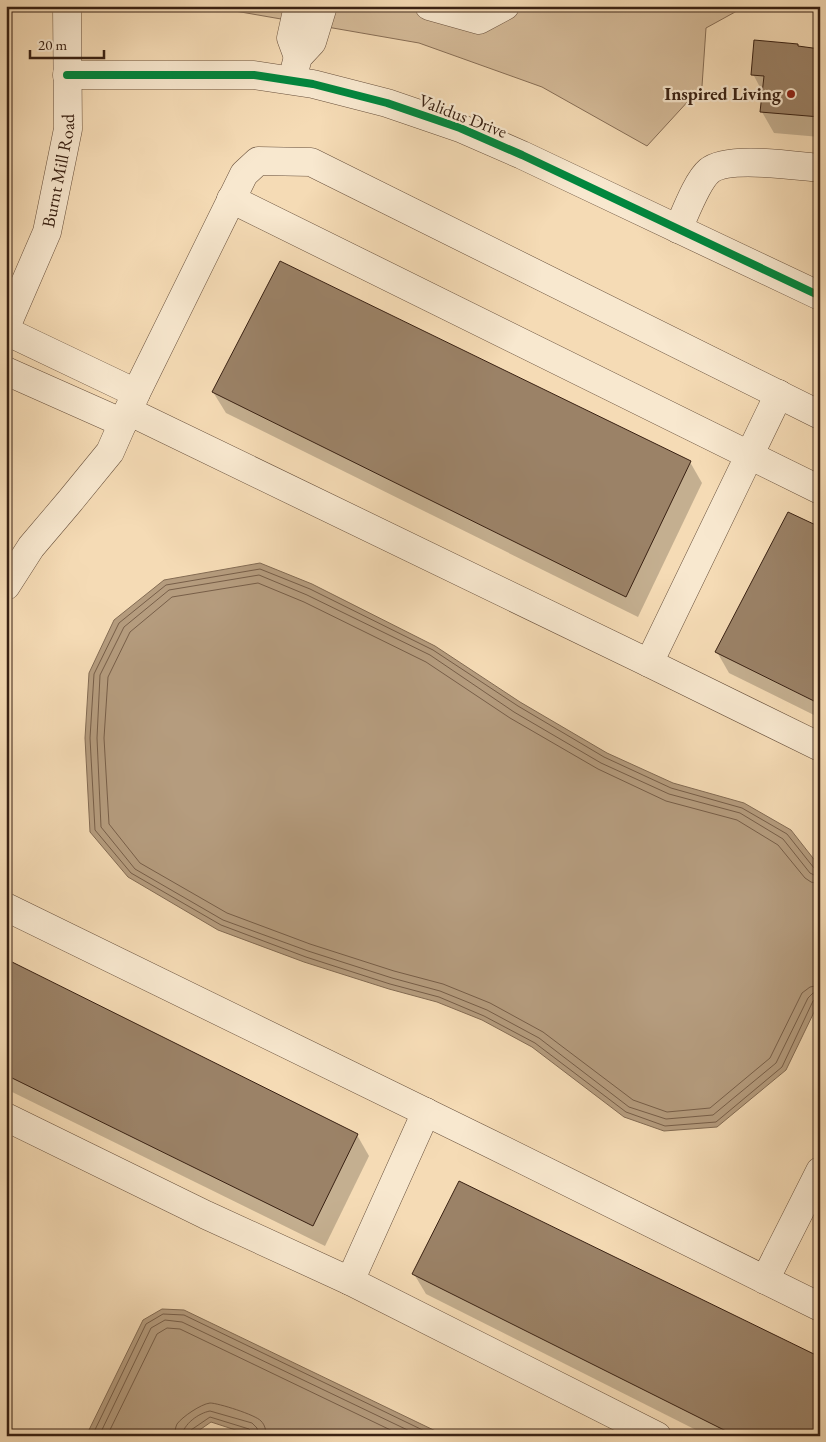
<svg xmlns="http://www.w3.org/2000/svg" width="826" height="1442" viewBox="0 0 826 1442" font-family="'EB Garamond',serif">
  <rect width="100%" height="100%" fill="#f5dbb5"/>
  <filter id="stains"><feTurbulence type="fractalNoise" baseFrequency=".004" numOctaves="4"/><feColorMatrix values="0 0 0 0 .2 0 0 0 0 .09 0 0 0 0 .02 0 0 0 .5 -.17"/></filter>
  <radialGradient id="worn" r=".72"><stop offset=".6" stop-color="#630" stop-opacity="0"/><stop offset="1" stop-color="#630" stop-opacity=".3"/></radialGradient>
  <polygon fill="#d5bb99" stroke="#876e56" points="222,6 746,6 706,28 702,86 647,146 542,87 419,43 235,11"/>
  <g fill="#b59c7e" stroke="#836b53">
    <polygon points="260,563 312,584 435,646 520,702 607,753 673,783 744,803 791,830 820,867 820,995 817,1006 786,1070 717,1127 664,1131 624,1117 532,1047 482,1020 437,1002 389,989 304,962 218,930 128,877 90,832 85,738 89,673 114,620 164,580"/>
    <polygon points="162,1309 184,1310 446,1436 254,1436 211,1422 191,1436 86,1436 143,1320"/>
  </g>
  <g fill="#0003">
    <polygon points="799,48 820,50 820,137 774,133 762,112 763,93 753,74"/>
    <polygon points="213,392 690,462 702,483 638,617 226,413"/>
    <polygon points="820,529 820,718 729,673 717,652"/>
    <polygon points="6,961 357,1135 369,1156 325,1246 6,1089"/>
    <polygon points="414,1274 820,1436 708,1436 426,1294"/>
  </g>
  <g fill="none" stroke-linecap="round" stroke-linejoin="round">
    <g stroke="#775e48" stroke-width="1">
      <polyline points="820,870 814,868 787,834 742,808 671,788 604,757 518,706 433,650 310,589 260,569 166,585 119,623 94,674 90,738 95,830 131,873 221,925 306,957 390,984 439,997 484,1016 535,1043 626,1112 665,1126 716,1122 782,1067 813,1001 816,999 820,998"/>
      <polyline points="820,876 814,875 810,873 783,839 740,813 669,794 601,763 514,712 430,655 307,595 259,575 169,590 124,627 100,675 97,738 101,827 135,869 223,920 308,951 392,978 440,991 487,1010 539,1038 629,1107 666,1119 713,1115 776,1063 808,998 813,993 820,992"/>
      <polyline points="820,884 811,882 805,878 778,845 737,820 666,801 598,769 510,718 426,662 304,602 258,583 172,597 130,632 108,677 104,738 109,824 140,863 227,913 310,944 394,971 443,984 490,1003 543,1032 633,1100 667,1112 710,1108 770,1058 802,993 810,987 820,985"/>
      <polyline points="92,1436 146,1324 163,1314 184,1315 435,1436"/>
      <polyline points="99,1436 151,1328 165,1320 182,1322 420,1436"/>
      <polyline points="107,1436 157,1334 167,1328 180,1329 403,1436"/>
      <path d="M175,1436c0,-4 0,-8 2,-12 5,-7 24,-20 33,-21 8,0 46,12 51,18 4,4 5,9 5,15"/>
      <path d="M182,1436c1,-12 17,-23 28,-25l42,12 5,5 1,8"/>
      <polyline points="189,1436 191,1430 210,1417 249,1429 252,1432 252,1436"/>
    </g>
  </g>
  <g fill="#9b8267" stroke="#392113">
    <polygon points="754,40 798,44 798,46 820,49 820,117 760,112 764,76 751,75"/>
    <polygon points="280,261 691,461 626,597 212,392"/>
    <polygon points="788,512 820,527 820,704 715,652"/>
    <polygon points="6,959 358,1134 313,1226 6,1075"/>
    <polygon points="459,1181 820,1357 820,1436 736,1436 412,1274"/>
  </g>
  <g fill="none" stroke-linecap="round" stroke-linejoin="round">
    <defs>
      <g id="minor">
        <polyline points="429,6 479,20 505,6"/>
        <polyline points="298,57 291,38 298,6"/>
        <polyline points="67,75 254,75 313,84 387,103 460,128 522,155 820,296"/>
        <polyline points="292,80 298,57 312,42 323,6"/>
        <polyline points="231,199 820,490"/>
        <path d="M678,229c7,-15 19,-48 31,-58 19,-16 86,-5 111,-3"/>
        <path id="s1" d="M6,327l41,-95 21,-103 -1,-123"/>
        <polyline points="6,331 136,393"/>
        <polyline points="6,371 123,423"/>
        <polyline points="128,411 649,663 779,394"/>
        <polyline points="6,586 31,547 70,501 110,452 136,393 244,174 258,161 311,162 820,415"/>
        <polyline points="649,663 820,747"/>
        <polyline points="6,907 491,1144 820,1307"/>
        <polyline points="6,1117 206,1215 350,1281 657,1436"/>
        <polyline points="765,1280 820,1171"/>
        <polyline points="350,1281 426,1112"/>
      </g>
    </defs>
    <use href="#minor" stroke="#68503c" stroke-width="29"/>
    <use href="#minor" stroke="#f8e8cf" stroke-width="28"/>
    <defs>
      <polyline id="cycleway" points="67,75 254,75 313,84 387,103 460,128 522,155 820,296"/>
    </defs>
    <use href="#cycleway" stroke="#f8e8cf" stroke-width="11"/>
    <use href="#cycleway" stroke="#00873e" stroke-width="8"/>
  </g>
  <circle fill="#8f2418" stroke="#f8e8cf" stroke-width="2" cx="791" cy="94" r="5"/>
  <g text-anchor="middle" stroke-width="4.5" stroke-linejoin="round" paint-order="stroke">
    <g font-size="18" font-weight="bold" fill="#392113" stroke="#f8e8cf" text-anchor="end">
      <text x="781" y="100">Inspired Living</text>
    </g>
    <g font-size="18" fill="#392113" stroke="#f8e8cf">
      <text transform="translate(463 116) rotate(21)" y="6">Validus Drive</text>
      <text dy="6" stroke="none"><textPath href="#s1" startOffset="166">Burnt Mill Road</textPath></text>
    </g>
  </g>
  <rect width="826" height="1442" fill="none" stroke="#f5dbb5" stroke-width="25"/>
  <rect x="8" y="8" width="811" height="1427" fill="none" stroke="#392113" stroke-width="2.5"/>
  <rect x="12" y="12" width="801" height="1417" fill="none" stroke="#392113"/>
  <path d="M30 50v8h74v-8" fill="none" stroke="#392113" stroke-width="2.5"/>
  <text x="38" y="50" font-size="15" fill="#392113" stroke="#f8e8cf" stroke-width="4" paint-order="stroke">20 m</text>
  <rect width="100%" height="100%" filter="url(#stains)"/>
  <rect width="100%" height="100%" fill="url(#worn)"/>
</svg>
